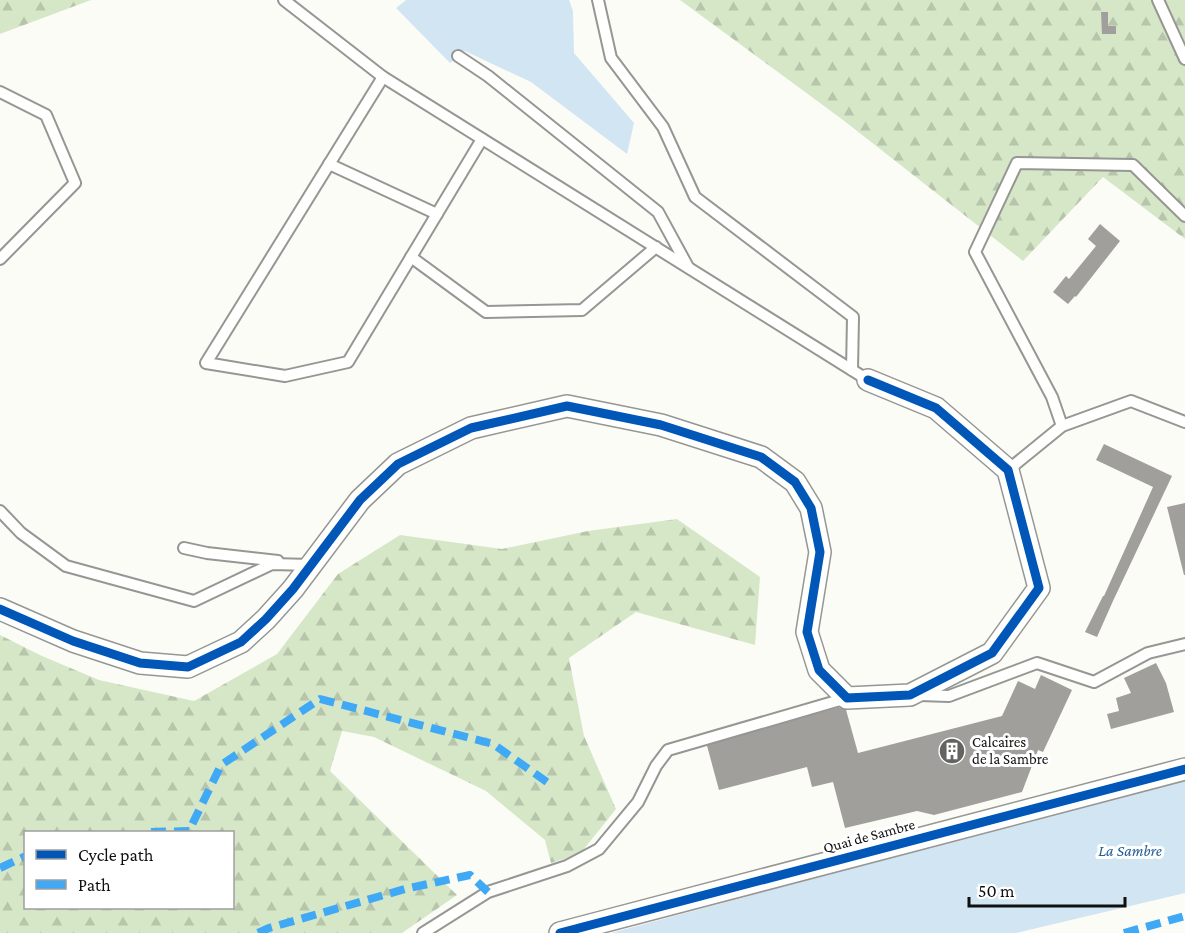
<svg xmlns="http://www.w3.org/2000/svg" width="1185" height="933" viewBox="0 0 1185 933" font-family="'Crimson Pro',serif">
  <defs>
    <pattern id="forest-firs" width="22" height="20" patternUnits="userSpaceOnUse" patternTransform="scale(1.5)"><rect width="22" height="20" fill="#d6e7c8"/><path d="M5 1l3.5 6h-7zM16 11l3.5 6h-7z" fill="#b7c5ab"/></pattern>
  </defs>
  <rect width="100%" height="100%" fill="#fcfcf7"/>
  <g fill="url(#forest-firs)" fill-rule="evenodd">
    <polygon points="0,0 91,0 0,34"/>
    <polygon points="680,0 1185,0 1185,239 1103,177 1023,261 843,120"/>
    <path d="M677,519l83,58 -5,68 -119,-33 -67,46 15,78 32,73 -36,45 -29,9 -6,-23 -59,-49 -112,-54 -32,-6 -12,40 127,124 -55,38h-402v-298l42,21 57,24 95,21 83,-47 61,-80 62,-39 102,14 86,-18zM26,832h206v76h-206z"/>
  </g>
  <g fill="#d1e5f2">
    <polygon points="406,0 569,0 573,11 574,53 634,123 627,154 531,82 465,51 450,63 396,8"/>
    <polygon points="1185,779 1185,893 1016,933 611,933"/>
  </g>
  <g fill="#a09f9c">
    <polygon points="1101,12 1108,12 1108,26 1116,26 1116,34 1102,34"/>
    <polygon points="1100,224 1120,241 1076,297 1075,296 1068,304 1053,292 1066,276 1069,279 1096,246 1088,239"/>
    <polygon points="1104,444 1172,476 1113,601 1097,637 1085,632 1103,596 1104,596 1153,487 1096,460"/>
    <polygon points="1185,503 1185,575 1184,575 1167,507"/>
    <polygon points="1156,663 1166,683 1174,712 1111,729 1107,714 1119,711 1116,698 1131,693 1124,678"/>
    <polygon points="1041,675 1072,690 1043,752 1038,750 1022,792 934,815 917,811 845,828 833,782 812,787 807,767 719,790 706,742 845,706 858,753 1002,716 1018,681 1035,689"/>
  </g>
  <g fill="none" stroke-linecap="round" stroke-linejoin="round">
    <defs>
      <g id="lane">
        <polyline points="284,0 383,77 868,380"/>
        <polyline points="598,0 611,58 663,127 695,197 853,317 852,370"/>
        <polyline points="1158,0 1185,59"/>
        <polyline points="458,56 488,76 658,212 688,267"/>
        <polyline points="383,77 206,363 285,376 348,362 482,139"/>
        <polyline points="0,92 46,115 75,183 0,259"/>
        <polyline points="329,164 437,214"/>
        <polyline points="411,257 486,312 582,310 656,247"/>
        <polyline points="1062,426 1052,397 975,252 1017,163 1133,165 1185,216"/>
        <polyline points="1008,470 1062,426 1131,401 1185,422"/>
        <polyline points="0,511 21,533 66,566 194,601 272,564 311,565"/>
        <polyline points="184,548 207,553 278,561"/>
        <polyline points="920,695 949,696 1037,663 1094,682 1148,653 1185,644"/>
        <polyline points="423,933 488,892 567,866 599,849 638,802 656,766 668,750 847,698"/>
      </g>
      <g id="street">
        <polyline points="0,609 73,641 140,663 188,667 241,642 266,619 293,589 360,500 398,464 471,428 567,406 661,425 761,457 795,482 811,508 820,552 807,632 819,670 847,698 910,695 992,653 1039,588 1008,470 936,408 868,380"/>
        <polyline points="560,933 1185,769"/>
      </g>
    </defs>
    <use href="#lane" stroke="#969694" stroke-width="14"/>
    <use href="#street" stroke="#969694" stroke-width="24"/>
    <use href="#lane" stroke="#fffffe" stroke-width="10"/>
    <use href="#street" stroke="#fffffe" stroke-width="21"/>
    <g stroke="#3fa9f5" stroke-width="8" stroke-dasharray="15 8" stroke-linecap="butt">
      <polyline points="151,832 189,831 221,765 320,699 493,744 547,782"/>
      <polyline points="0,868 26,856"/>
      <polyline points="258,933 269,928 405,889 470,875 488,892"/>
      <polyline points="1124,933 1185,916"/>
    </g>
    <defs>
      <g id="cycleway">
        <polyline points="0,609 73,641 140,663 188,667 241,642 266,619 293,589 360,500 398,464 471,428 567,406 661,425 761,457 795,482 811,508 820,552 807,632 819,670 847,698 910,695 992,653 1039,588 1008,470 936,408 868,380"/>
        <polyline points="560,933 1185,769"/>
      </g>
    </defs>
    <use href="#cycleway" stroke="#fff" stroke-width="13"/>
    <use href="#cycleway" stroke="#0057b8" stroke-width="9"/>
  </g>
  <defs>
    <symbol id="building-disc" viewBox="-11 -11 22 22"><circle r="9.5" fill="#636361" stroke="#fff"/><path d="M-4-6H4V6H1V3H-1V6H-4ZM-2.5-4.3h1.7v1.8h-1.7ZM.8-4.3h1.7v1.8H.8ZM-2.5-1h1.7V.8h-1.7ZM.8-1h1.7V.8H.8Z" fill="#fff"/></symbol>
  </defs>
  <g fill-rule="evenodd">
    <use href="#building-disc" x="937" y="736" width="30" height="30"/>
  </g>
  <g text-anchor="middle" stroke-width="6" stroke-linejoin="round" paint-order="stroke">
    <g font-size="15" fill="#101010" stroke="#fff" text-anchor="start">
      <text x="972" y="747">Calcaires<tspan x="972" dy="17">de la Sambre</tspan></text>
    </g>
    <g font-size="15" fill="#101010" stroke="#fff">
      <text transform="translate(869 836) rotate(-15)" y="5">Quai de Sambre</text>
    </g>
    <g font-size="16" font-style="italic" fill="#265f96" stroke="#fff">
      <text x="1130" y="856">La Sambre</text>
    </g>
  </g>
  <rect x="24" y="831" width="210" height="78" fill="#ffffff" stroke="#9f9f9f" stroke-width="1.5"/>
  <rect x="36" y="850" width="30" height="9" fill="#0057b8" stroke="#9f9f9f" stroke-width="1.5"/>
  <text x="78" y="861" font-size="18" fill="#101010">Cycle path</text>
  <rect x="36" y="880" width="30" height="9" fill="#3fa9f5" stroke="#9f9f9f" stroke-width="1.5"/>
  <text x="78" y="891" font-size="18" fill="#101010">Path</text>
  <path d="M969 897v9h156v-9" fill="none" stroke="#101010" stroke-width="3"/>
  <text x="978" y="897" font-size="18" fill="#101010" stroke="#ffffff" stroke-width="4.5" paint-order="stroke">50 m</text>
</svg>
